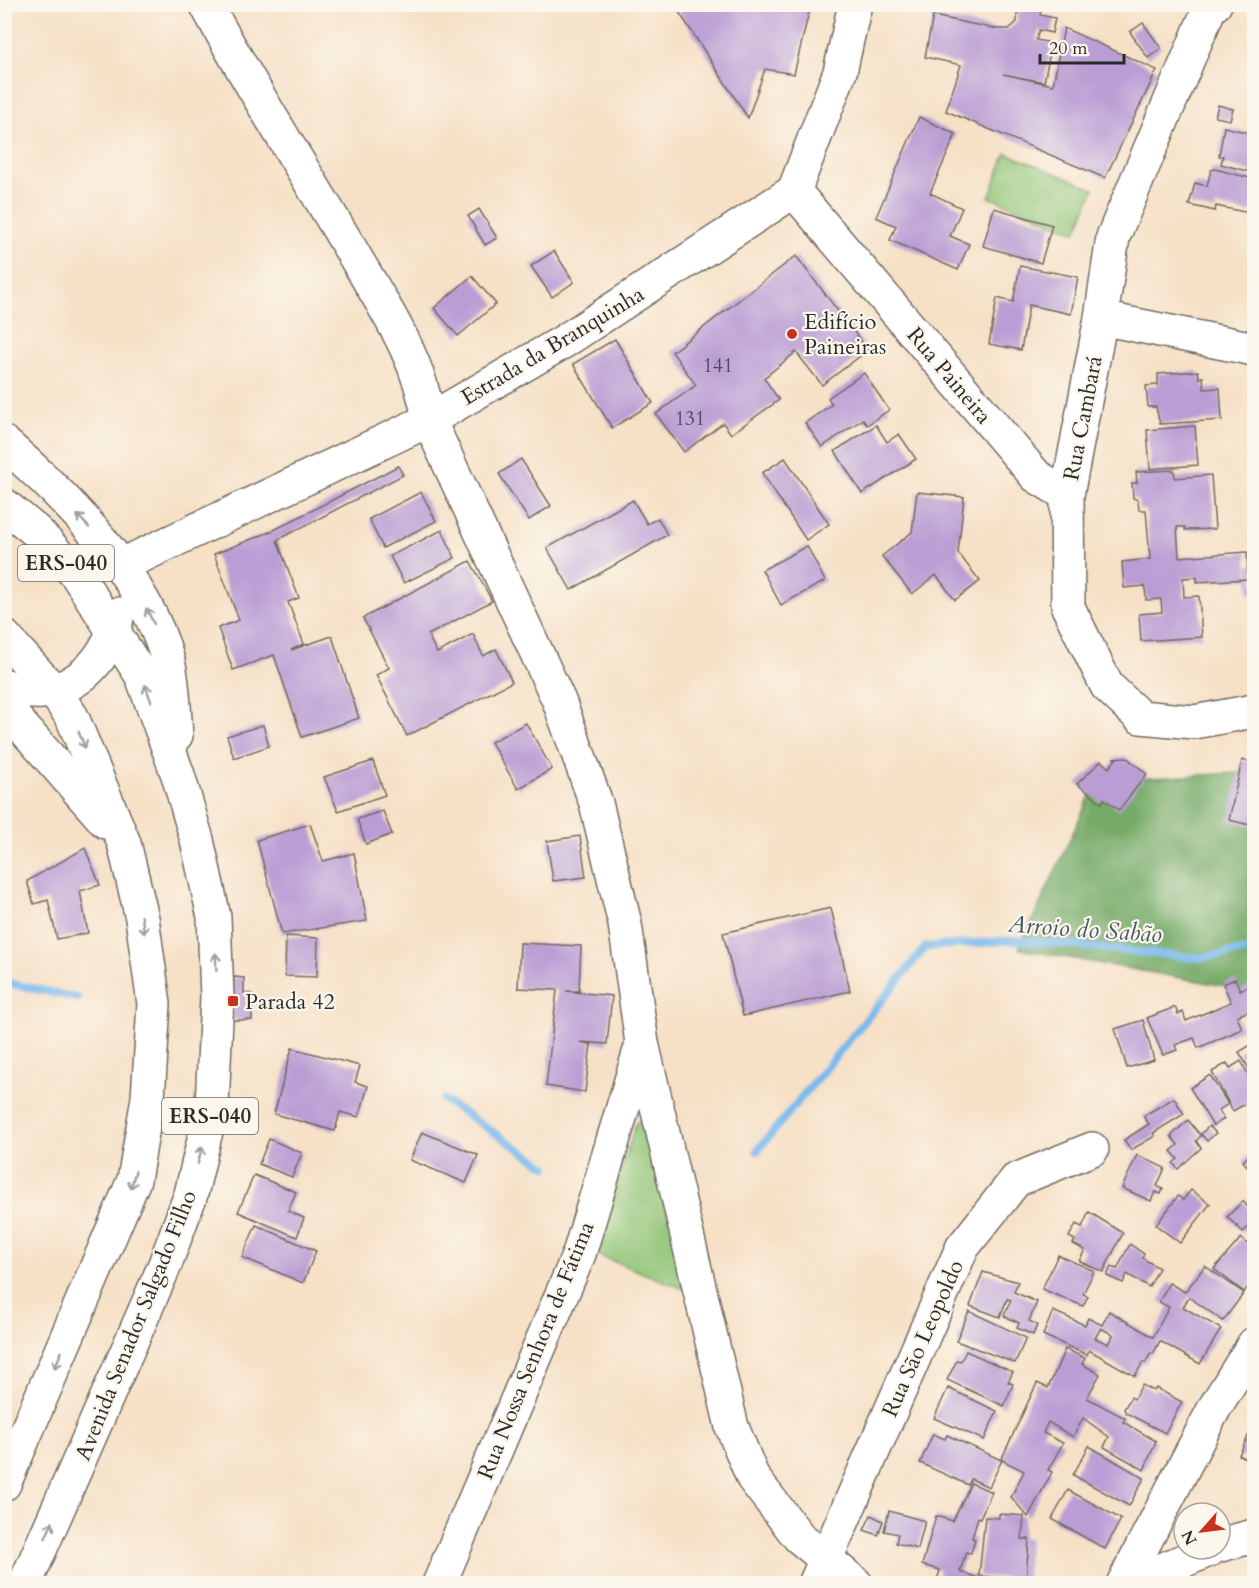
<svg xmlns="http://www.w3.org/2000/svg" width="1259" height="1588" viewBox="0 0 1259 1588" font-family="Cardo,serif">
  <rect width="100%" height="100%" fill="#fbf7ec"/>
  <filter id="ink" filterUnits="userSpaceOnUse"><feTurbulence type="fractalNoise" baseFrequency=".0167" numOctaves="2"/><feDisplacementMap in="SourceGraphic" scale="12" xChannelSelector="R" yChannelSelector="G"/><feConvolveMatrix kernelMatrix="1 2 1 2 8 2 1 2 1" color-interpolation-filters="sRGB"/></filter>
  <filter id="wash" filterUnits="userSpaceOnUse"><feTurbulence type="fractalNoise" baseFrequency=".008" numOctaves="4" result="noise"/><feDisplacementMap in="SourceGraphic" scale="24" xChannelSelector="R" yChannelSelector="G"/><feGaussianBlur stdDeviation="1.35" result="paint"/><feColorMatrix in="noise" values="0 0 0 0 0 0 0 0 0 0 0 0 0 0 0 0 0 1.4 0 .05"/><feComposite in="paint" operator="in"/></filter>
  <g filter="url(#wash)">
    <rect width="100%" height="100%" fill="#f6e0c6"/>
    <g fill="#91c577" stroke="#5e7851" stroke-width="1.5">
      <polygon points="1006,153 1094,189 1076,232 989,197"/>
      <polygon points="646,1117 684,1289 595,1254 636,1123"/>
    </g>
    <polygon fill="#74aa68" stroke="#506a4a" stroke-width="1.5" points="1254,772 1254,991 1019,949 1097,781"/>
    <g fill="none" stroke-linecap="round" stroke-linejoin="round">
      <g stroke="#79b9ed" stroke-width="8">
        <polyline points="4,982 77,998"/>
        <polyline points="444,1100 547,1167"/>
        <polyline points="757,1151 926,947 1017,940 1199,958 1254,949"/>
      </g>
    </g>
    <g id="blocks">
      <g fill="#b99dd4" fill-rule="evenodd">
        <polygon points="696,4 811,4 794,74 765,69 748,118 679,12"/>
        <polygon points="1017,4 1042,4 1040,15 1055,18 1052,33 1039,30 1036,40 1052,43 1044,82 1003,74 1053,85 1064,28 1157,70 1105,178 946,111 961,65 925,57 933,16 996,29 1009,29 1017,22"/>
        <polygon points="1143,23 1161,48 1148,58 1130,32"/>
        <polygon points="1218,105 1233,109 1230,120 1215,117"/>
        <polygon points="919,117 956,134 930,193 962,208 950,236 969,244 958,270 890,240 896,226 876,217"/>
        <polygon points="1224,127 1254,134 1254,173 1221,164 1223,156 1219,156"/>
        <polygon points="1215,169 1254,179 1254,212 1250,211 1249,213 1216,206 1215,211 1189,205 1195,183 1207,186 1211,170"/>
        <polygon points="994,208 1052,225 1041,263 983,246"/>
        <polygon points="479,209 497,238 485,245 468,216"/>
        <polygon points="554,251 574,282 552,297 531,266"/>
        <polygon points="796,256 868,350 822,385 796,352 764,378 779,400 731,434 723,423 684,452 656,414 696,385 672,352"/>
        <polygon points="1020,266 1078,277 1071,314 1029,305 1021,350 989,344 997,298 1013,302"/>
        <polygon points="472,276 496,304 458,336 434,308"/>
        <polygon points="615,339 653,403 612,428 573,364"/>
        <polygon points="1198,371 1199,378 1203,377 1204,389 1220,388 1222,420 1160,424 1156,407 1148,407 1146,386 1158,385 1158,374"/>
        <polygon points="864,373 889,410 867,425 863,419 822,447 805,423 832,404 828,398"/>
        <polygon points="876,425 887,442 899,434 916,459 862,494 835,451"/>
        <polygon points="1195,426 1198,465 1150,469 1147,430"/>
        <polygon points="785,458 829,524 806,540 762,473"/>
        <polygon points="521,459 551,506 529,520 499,474"/>
        <polygon points="398,466 403,475 277,540 299,598 288,602 304,644 291,650 332,636 359,718 302,737 274,655 233,670 218,628 239,620 214,554 272,531"/>
        <polygon points="1174,470 1175,478 1211,475 1215,529 1185,530 1185,527 1177,527 1179,557 1247,552 1248,579 1197,582 1197,577 1183,578 1184,597 1199,596 1202,637 1141,641 1139,614 1162,612 1161,599 1146,600 1145,586 1124,588 1122,562 1150,559 1146,510 1139,510 1138,500 1133,498 1132,483 1137,483 1136,472"/>
        <polygon points="421,492 436,521 383,548 369,519"/>
        <polygon points="917,492 964,497 958,553 980,581 955,600 936,575 912,594 882,556 912,532"/>
        <polygon points="633,500 647,524 658,518 667,535 571,590 547,548"/>
        <polygon points="442,530 455,558 404,583 390,556"/>
        <polygon points="807,546 825,581 781,605 762,570"/>
        <polygon points="470,561 492,601 428,635 437,653 473,634 483,656 496,649 512,682 407,736 376,675 389,668 363,618"/>
        <rect x="1249" y="565" width="5" height="29"/>
        <polygon points="526,723 552,769 518,789 491,742"/>
        <polygon points="263,725 269,746 234,758 227,736"/>
        <polygon points="1126,757 1147,774 1119,810 1104,799 1102,803 1077,784 1101,761 1109,768 1116,759 1113,758"/>
        <polygon points="1242,760 1254,763 1254,826 1229,820"/>
        <polygon points="373,761 385,795 338,811 324,777"/>
        <polygon points="383,811 392,834 366,844 357,819"/>
        <polygon points="310,824 323,861 354,853 367,921 282,934 257,840"/>
        <polygon points="580,836 586,877 553,881 547,841"/>
        <polygon points="85,848 100,885 80,891 88,933 57,939 48,900 34,904 27,881"/>
        <polygon points="831,908 850,991 743,1016 723,933"/>
        <polygon points="286,936 318,938 317,977 285,976"/>
        <polygon points="520,943 581,946 579,991 566,991 612,996 607,1044 580,1042 591,1044 585,1092 546,1086 557,990 518,988"/>
        <polygon points="234,977 244,978 244,993 252,994 252,1020 233,1020"/>
        <polygon points="1235,979 1240,990 1254,984 1254,1024 1249,1011 1237,1016 1242,1029 1198,1048 1194,1038 1175,1045 1177,1050 1163,1055 1147,1018 1175,1007 1178,1014 1183,1012 1186,1021 1231,1002 1223,984"/>
        <polygon points="1143,1020 1154,1060 1127,1068 1115,1029"/>
        <polygon points="1254,1043 1254,1077 1239,1052"/>
        <polygon points="292,1048 360,1066 355,1082 368,1086 359,1117 340,1112 335,1131 274,1114"/>
        <polygon points="1241,1061 1254,1085 1254,1099 1233,1111 1212,1072 1227,1063 1230,1068"/>
        <polygon points="1210,1075 1228,1104 1219,1110 1224,1119 1213,1126 1190,1088"/>
        <polygon points="1174,1098 1184,1114 1153,1133 1155,1136 1131,1150 1124,1140 1149,1124 1143,1116"/>
        <polygon points="1188,1120 1201,1136 1196,1141 1201,1148 1178,1169 1173,1163 1178,1159 1171,1151 1178,1145 1171,1136"/>
        <polygon points="1209,1126 1216,1133 1207,1141 1201,1134"/>
        <polygon points="422,1132 478,1155 466,1183 410,1160"/>
        <polygon points="269,1139 302,1153 292,1177 259,1164"/>
        <polygon points="1252,1153 1254,1156 1254,1174 1243,1161"/>
        <polygon points="1137,1155 1165,1168 1157,1186 1163,1189 1161,1194 1155,1192 1151,1201 1122,1188"/>
        <polygon points="254,1175 296,1192 288,1211 304,1218 297,1237 238,1212"/>
        <polygon points="1191,1190 1210,1204 1180,1243 1156,1225 1178,1196 1183,1200"/>
        <polygon points="1243,1201 1254,1215 1254,1230 1250,1225 1243,1232 1227,1217"/>
        <polygon points="1089,1212 1123,1233 1103,1272 1079,1261 1085,1250 1073,1244 1075,1240 1069,1237 1076,1224 1082,1227"/>
        <polygon points="256,1225 316,1251 303,1283 242,1257"/>
        <polygon points="1241,1238 1254,1250 1254,1280 1244,1292 1214,1269"/>
        <polygon points="1130,1244 1144,1254 1142,1258 1159,1268 1149,1287 1127,1274 1123,1283 1107,1276 1111,1267 1117,1269"/>
        <polygon points="1058,1255 1094,1271 1083,1294 1088,1296 1083,1306 1042,1289"/>
        <path d="M1205,1266l39,27 -21,28 -34,-24 -6,10 38,22 -21,35 -40,-23 -7,13 -2,-1 -6,10 -2,-1 -8,14 -46,-26 -2,5 -44,-20 10,-24 32,14 3,-7 14,7 7,-14 44,26 16,-30 -10,-5 10,-19 16,9zM1101,1328l12,7 -5,9 -13,-6z"/>
        <polygon points="983,1272 1018,1282 1014,1292 1037,1302 1029,1321 1037,1325 1033,1335 1017,1328 1019,1323 1004,1316 1011,1300 1007,1299 1000,1317 970,1306"/>
        <polygon points="969,1311 1026,1338 1015,1363 956,1341"/>
        <polygon points="1065,1349 1085,1358 1082,1364 1100,1374 1087,1398 1125,1418 1123,1422 1156,1441 1144,1470 1104,1447 1109,1437 1083,1418 1073,1437 1048,1422 1043,1433 1063,1443 1048,1470 1052,1472 1028,1517 1011,1497 1024,1471 1002,1460 989,1487 971,1479 968,1485 920,1463 933,1434 945,1439 947,1435 1001,1460 1037,1383 1048,1388"/>
        <polygon points="966,1351 1013,1372 1008,1382 1013,1384 1004,1406 947,1380 957,1360 961,1361"/>
        <polygon points="1142,1385 1154,1391 1156,1388 1182,1402 1165,1433 1126,1413 1124,1409 1131,1397 1134,1399"/>
        <polygon points="948,1388 997,1411 984,1440 934,1418"/>
        <polygon points="1254,1424 1254,1463 1239,1455"/>
        <polygon points="1089,1446 1144,1478 1129,1506 1073,1475"/>
        <polygon points="971,1483 992,1492 980,1518 978,1517 972,1538 975,1539 971,1553 966,1552 960,1572 976,1577 976,1584 936,1584 940,1570 922,1565 936,1516 953,1521"/>
        <polygon points="1068,1490 1121,1519 1105,1549 1052,1519"/>
        <polygon points="889,1511 925,1521 918,1549 896,1543 898,1534 884,1531"/>
        <polygon points="999,1514 1024,1516 1022,1539 1029,1539 1026,1579 979,1576 985,1517 999,1518"/>
        <polygon points="871,1515 883,1521 878,1535 864,1530"/>
      </g>
    </g>
  </g>
  <g filter="url(#ink)">
    <use href="#blocks" fill-opacity="0" stroke="#726a61" stroke-width="1.5"/>
    <g fill="none" stroke-linecap="round" stroke-linejoin="round">
      <defs>
        <g id="minor">
          <path d="M206,4c46,86 99,167 148,251 32,55 65,102 75,165l130,281 37,102 29,121 17,119 90,384 21,51 46,59 57,47"/>
          <polyline points="1215,4 1210,7 1113,237 1101,318 1067,495 1068,607 1107,686 1140,717 1194,722 1254,711"/>
          <polyline points="794,191 1036,476 1067,495"/>
          <polyline points="1101,318 1254,349"/>
          <polyline points="1220,1545 1254,1536"/>
          <polyline points="439,1584 579,1254 642,1044"/>
          <polyline points="815,1584 962,1248 1016,1180 1092,1149"/>
          <polyline points="1123,1584 1215,1407 1254,1344"/>
          <polyline points="1129,1584 1211,1549"/>
        </g>
        <g id="major">
          <path d="M4,443c65,56 141,133 164,218 6,23 6,50 8,74"/>
          <polyline points="4,505 37,532 77,575 142,676 178,775 197,840 214,917 217,997 212,1106 191,1194 164,1267 25,1584"/>
          <polyline points="122,565 429,420 563,342 794,191 840,72 855,4"/>
          <polyline points="4,636 53,690 72,717 124,843 142,918 154,1004 148,1098 134,1180 4,1484"/>
          <path d="M4,685c55,25 104,-18 114,-71"/>
          <polyline points="4,706 106,822"/>
        </g>
      </defs>
      <use href="#minor" stroke="#726a61" stroke-width="36"/>
      <use href="#major" stroke="#726a61" stroke-width="36"/>
      <use href="#minor" stroke="#fff" stroke-width="33"/>
      <use href="#major" stroke="#fff" stroke-width="33"/>
    </g>
    <defs><path id="oneway-shaft" d="M-6 0H5M1.5-3L5.5 0L1.5 3" fill="none" stroke-width="1.6" stroke-linecap="round" stroke-linejoin="round" transform="scale(1.5)"/></defs>
    <g stroke="#a0a0a0">
      <use href="#oneway-shaft" transform="translate(83 521) rotate(-133)"/>
      <use href="#oneway-shaft" transform="translate(150 616) rotate(-116)"/>
      <use href="#oneway-shaft" transform="translate(148 693) rotate(-110)"/>
      <use href="#oneway-shaft" transform="translate(82 740) rotate(67)"/>
      <use href="#oneway-shaft" transform="translate(143 925) rotate(81)"/>
      <use href="#oneway-shaft" transform="translate(216 962) rotate(-92)"/>
      <use href="#oneway-shaft" transform="translate(200 1155) rotate(-76)"/>
      <use href="#oneway-shaft" transform="translate(133 1180) rotate(106)"/>
      <use href="#oneway-shaft" transform="translate(58 1360) rotate(114)"/>
      <use href="#oneway-shaft" transform="translate(49 1530) rotate(-66)"/>
    </g>
  </g>
  <g fill="#c8321e" stroke="#fbf7ec" stroke-width="2">
    <circle cx="792" cy="334" r="6"/>
    <rect x="227" y="995" width="12" height="12" rx="3"/>
  </g>
  <g text-anchor="middle" stroke-width="4.5" stroke-linejoin="round" paint-order="stroke">
    <g font-size="20" fill="#4e4855">
      <text x="718" y="372">141</text>
      <text x="690" y="425">131</text>
    </g>
    <g fill="#fbf7ec" stroke="#696865" stroke-width="1.5">
      <rect x="18" y="545" width="96" height="36" rx="4.5"/>
      <rect x="162" y="1098" width="96" height="36" rx="4.5"/>
    </g>
    <g font-size="21" font-weight="bold" fill="#2b2b2b">
      <text x="66" y="570">ERS-040</text>
      <text x="210" y="1123">ERS-040</text>
    </g>
    <g font-size="22" fill="#2b2b2b" stroke="#fbf7ec" text-anchor="start">
      <text x="804" y="329">Edifício<tspan x="804" dy="25">Paineiras</tspan></text>
      <text x="245" y="1009">Parada 42</text>
    </g>
    <g font-size="22" fill="#2b2b2b" stroke="#fbf7ec">
      <text transform="translate(552 345) rotate(-31)" y="8">Estrada da Branquinha</text>
      <text transform="translate(950 375) rotate(50)" y="8">Rua Paineira</text>
      <text transform="translate(1082 418) rotate(-79)" y="8">Rua Cambará</text>
      <text transform="translate(135 1325) rotate(-68)" y="8">Avenida Senador Salgado Filho</text>
      <text transform="translate(922 1338) rotate(-66)" y="8">Rua São Leopoldo</text>
      <text transform="translate(535 1350) rotate(-68)" y="8">Rua Nossa Senhora de Fátima</text>
    </g>
    <g font-size="24" font-style="italic" fill="#425665" stroke="#fbf7ec">
      <text transform="translate(1085 929) rotate(4)" y="8">Arroio do Sabão</text>
    </g>
  </g>
  <rect width="1259" height="1588" fill="none" stroke="#fbf7ec" stroke-width="24"/>
  <g transform="translate(1202 1531) rotate(242)"><circle r="28" fill="#fbf7ec" stroke="#a8a59f" stroke-width="1.5"/>
  <path d="M0-4.5L10 22L0 15L-10 22Z" fill="#c8321e"/>
  <text y="-9" font-size="16" font-weight="bold" text-anchor="middle" fill="#2b2b2b">N</text>
  </g>
  <path d="M1040 54v9h84v-9" fill="none" stroke="#2b2b2b" stroke-width="3"/>
  <text x="1049" y="54" font-size="18" fill="#2b2b2b" stroke="#fbf7ec" stroke-width="4.5" paint-order="stroke">20 m</text>
</svg>
